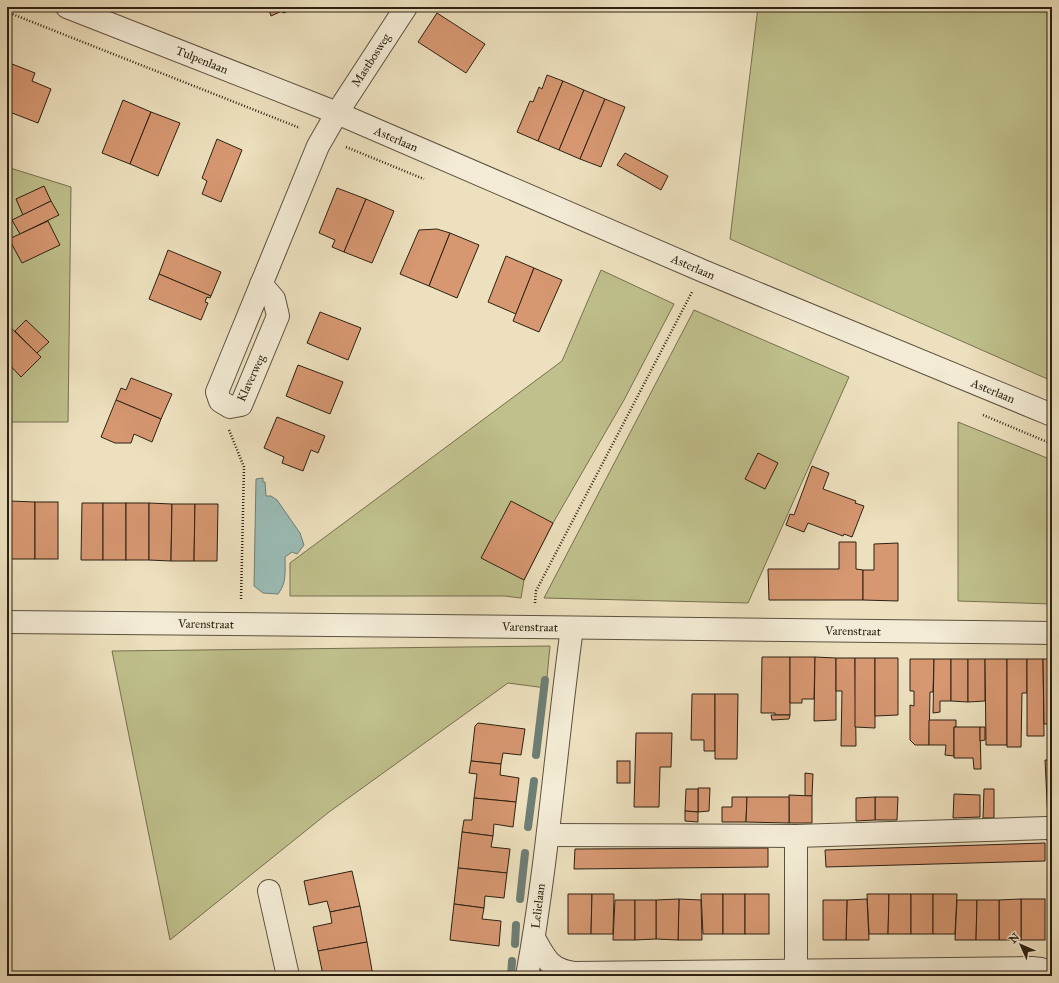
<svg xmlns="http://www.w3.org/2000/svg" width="1059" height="983" viewBox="0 0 1059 983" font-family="'IM FELL Great Primer',serif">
  <rect width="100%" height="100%" fill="#ede0be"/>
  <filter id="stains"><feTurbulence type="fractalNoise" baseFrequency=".005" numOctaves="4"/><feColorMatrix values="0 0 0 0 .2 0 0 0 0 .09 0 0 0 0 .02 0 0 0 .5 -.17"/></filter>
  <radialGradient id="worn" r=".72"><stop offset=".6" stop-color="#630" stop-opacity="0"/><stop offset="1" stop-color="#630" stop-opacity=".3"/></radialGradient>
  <g fill="#bfc08c" stroke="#767050">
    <polygon points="758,7 1052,7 1052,381 730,239"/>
    <polygon points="7,167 71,187 68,422 7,422"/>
    <polygon points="601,270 674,304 624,400 553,523 524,580 521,598 505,596 290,596 290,563 562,361"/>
    <polygon points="694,310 849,377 748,603 544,598"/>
    <polygon points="958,422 1052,460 1052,604 958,601"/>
    <polygon points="550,646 546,688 508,683 329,812 170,940 112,651"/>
  </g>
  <path fill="#9abcb6" stroke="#6e7e75" d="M263,478v4h2l1,14h5l6,4 23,33 4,12 -7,9 -5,-2 -7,5c0,13 2,26 -7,37l-15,-1 -9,-7 2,-107z"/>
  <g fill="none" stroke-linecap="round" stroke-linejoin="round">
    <g stroke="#6e7e75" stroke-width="8">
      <polyline points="536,755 545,680"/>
      <polyline points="528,827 534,781"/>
      <polyline points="520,899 525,853"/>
      <polyline points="515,944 516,925"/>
      <polyline points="511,976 512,961"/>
    </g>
  </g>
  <g fill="#d69771" stroke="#2c2113">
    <polygon points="268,7 299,7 283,13 282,11 271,16"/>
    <polygon points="437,13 485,44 466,73 418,42"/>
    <polygon points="7,62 35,73 32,81 51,89 38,123 7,111 7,104 10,98 7,97"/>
    <polygon points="547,75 563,81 538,141 517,132 530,101 533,102 539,87 542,89"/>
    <polygon points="563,81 584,90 559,150 538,141"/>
    <polygon points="584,90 605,99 580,159 559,150"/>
    <polygon points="605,99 625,107 601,167 580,159"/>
    <polygon points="123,100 151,112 130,164 102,153"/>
    <polygon points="151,112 180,123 158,176 130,164"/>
    <polygon points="217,139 242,150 221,202 202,194 207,181 202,178"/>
    <polygon points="625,153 668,176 661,190 617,165"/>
    <polygon points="44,186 51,201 23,215 16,199"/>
    <polygon points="337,188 366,199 344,252 332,247 335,240 319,233"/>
    <polygon points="366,199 394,211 372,263 344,252"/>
    <polygon points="51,201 59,215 20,234 12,220"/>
    <polygon points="48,221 60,245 22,263 9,239"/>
    <polygon points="437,229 450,233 429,286 400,274 419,230"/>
    <polygon points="450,233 479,245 457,298 429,286"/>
    <polygon points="168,250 221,272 211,296 159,274"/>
    <polygon points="506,256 534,268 516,314 488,302"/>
    <polygon points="534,268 562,280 539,332 513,321"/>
    <polygon points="159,274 211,296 210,298 207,297 205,302 208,303 201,320 149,299"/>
    <polygon points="320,312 361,328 348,360 307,343"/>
    <polygon points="26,320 49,342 37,353 15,331"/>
    <polygon points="7,324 41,357 21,377 7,362"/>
    <polygon points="298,365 343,382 330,414 286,396"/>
    <polygon points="131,378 172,394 161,419 116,400 121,388 126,390"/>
    <polygon points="116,400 161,419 152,442 134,434 131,443 115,443 101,437"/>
    <polygon points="277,417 325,436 318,453 311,450 303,471 282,463 284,457 264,448"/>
    <polygon points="758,453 778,463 765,489 745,479"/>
    <polygon points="812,466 829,473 823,489 856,501 855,503 864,506 852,537 844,534 843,536 808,523 804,532 786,525 790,514 794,515"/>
    <polygon points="10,501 35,502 35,559 11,559"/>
    <polygon points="511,501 553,523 524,580 481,558"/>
    <rect x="35" y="502" width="23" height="57"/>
    <polygon points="82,503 103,503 103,560 81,560"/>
    <rect x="103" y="503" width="23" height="57"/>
    <rect x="126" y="503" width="23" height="57"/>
    <polygon points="149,503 172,504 171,561 149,560"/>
    <polygon points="172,504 195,504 194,561 171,561"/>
    <polygon points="195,504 218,504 217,561 194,561"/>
    <polygon points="7,518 10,518 11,559 7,559"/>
    <polygon points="839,542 856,542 856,569 863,570 863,600 769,600 768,569 839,569"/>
    <polygon points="898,543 898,601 863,600 863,570 874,570 874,544"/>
    <polygon points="762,657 790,657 790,715 775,715 775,713 761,713"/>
    <polygon points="790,657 815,657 814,699 802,699 802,703 790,703"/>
    <polygon points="815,657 836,658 836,720 814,721"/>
    <polygon points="836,658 855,658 856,746 841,746 842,691 836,691"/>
    <polygon points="855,658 875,658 875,728 855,727"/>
    <polygon points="875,658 898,658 898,715 875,716"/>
    <polygon points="910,659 934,659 933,692 930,692 929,745 915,745 910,740 910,705 914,706 914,691 910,691"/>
    <polygon points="934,659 951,659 951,701 940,701 940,712 933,713"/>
    <polygon points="951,659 968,659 968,702 951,701"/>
    <polygon points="968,659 985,659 985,701 968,702"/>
    <polygon points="985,659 1007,659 1007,745 986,745"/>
    <polygon points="1007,659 1027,659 1027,693 1022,693 1021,747 1007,747"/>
    <polygon points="1027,659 1043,659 1044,736 1027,736"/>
    <polygon points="1043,659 1052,659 1052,724 1044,724"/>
    <polygon points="692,694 715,694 715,751 704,751 704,740 691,740"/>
    <polygon points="715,694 738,694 737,759 715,759"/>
    <polygon points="771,715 790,715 789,719 772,720"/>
    <polygon points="929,720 956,720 956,727 954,727 954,756 945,755 946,745 929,745"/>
    <polygon points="478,723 525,729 521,755 503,753 501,764 471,761 475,726"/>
    <polygon points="954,727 980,727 981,769 974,769 973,758 954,758"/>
    <polygon points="980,727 985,727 985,740 980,741"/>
    <polygon points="636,733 672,733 671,767 660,767 659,807 634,807"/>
    <polygon points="1045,760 1052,760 1052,800 1047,800"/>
    <polygon points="471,761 501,764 500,775 519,778 516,802 474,798 477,774 469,773"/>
    <rect x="617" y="761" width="13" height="22"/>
    <polygon points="805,773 813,774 812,796 805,796"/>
    <polygon points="698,788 710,788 709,811 698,812"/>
    <polygon points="686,789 698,789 698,812 685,811"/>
    <polygon points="984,789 994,789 994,818 983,818"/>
    <polygon points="954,794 980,795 980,817 953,818"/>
    <polygon points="789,795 812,796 812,823 789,823"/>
    <polygon points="732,797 747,797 746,822 722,822 722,807 732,807"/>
    <polygon points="747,797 789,797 789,823 746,822"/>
    <polygon points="875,797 898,797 897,820 875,820"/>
    <polygon points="875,797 875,820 856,821 856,798"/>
    <polygon points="474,798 516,802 513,827 494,824 493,836 462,832 464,820 472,820"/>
    <polygon points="1047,800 1052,800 1052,820 1048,820"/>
    <polygon points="685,811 698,812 698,822 685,821"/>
    <polygon points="462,832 493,836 491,847 510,849 507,873 458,868"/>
    <polygon points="1045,843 1045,861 826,867 825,850"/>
    <polygon points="768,848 768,867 574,869 575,849"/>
    <polygon points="458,868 507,873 504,898 485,896 484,908 454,904"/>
    <polygon points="352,871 360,906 330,912 327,901 309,905 304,881"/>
    <polygon points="568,894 592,894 591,934 568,934"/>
    <polygon points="592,894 614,894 613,934 591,934"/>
    <polygon points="701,894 723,894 723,934 703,934"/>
    <rect x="723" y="894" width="22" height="40"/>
    <rect x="745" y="894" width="24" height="40"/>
    <polygon points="867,894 889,894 888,934 869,934"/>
    <polygon points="889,894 911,894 911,934 888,934"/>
    <rect x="911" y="894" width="22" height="40"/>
    <polygon points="933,894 957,894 955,934 933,934"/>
    <polygon points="679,899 701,900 702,940 678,940"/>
    <polygon points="679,899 678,940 656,939 656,900"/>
    <polygon points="867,899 869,940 846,940 847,900"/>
    <rect x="1021" y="899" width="24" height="41"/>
    <polygon points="1021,899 1021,940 999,940 999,900"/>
    <polygon points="615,900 635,900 635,940 613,940"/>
    <polygon points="635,900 656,900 656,939 635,940"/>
    <polygon points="823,900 847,900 846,940 823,940"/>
    <polygon points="957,900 977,900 976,940 955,940"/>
    <polygon points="977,900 999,900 999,940 976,940"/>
    <polygon points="454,904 484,908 482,919 501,921 499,946 450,940"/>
    <polygon points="360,906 367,942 318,951 313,927 332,923 330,912"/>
    <polygon points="367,942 373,976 342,976 342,972 323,975 318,951"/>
  </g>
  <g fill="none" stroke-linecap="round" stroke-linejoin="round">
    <defs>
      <g id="minor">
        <polyline points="261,284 274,299 278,316 241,405 230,407 220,401 217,392 318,146 337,113 406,7"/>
        <polyline points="7,622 532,627 1052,633"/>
        <polyline points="548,835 796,836 1047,828"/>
        <polyline points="269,891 288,976"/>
        <path d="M534,938c11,20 16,32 40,35l458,-5 9,1 11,6"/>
        <polyline points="796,971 796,836"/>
        <path d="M527,976c21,-115 29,-232 45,-348"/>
      </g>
      <polyline id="tertiary" points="67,7 337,113 703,271 1052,415"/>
    </defs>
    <use href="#minor" stroke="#5c513e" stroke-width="24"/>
    <use href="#tertiary" stroke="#5c513e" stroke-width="24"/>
    <g stroke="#2c2113" stroke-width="2.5" stroke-dasharray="1 2" stroke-linecap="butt">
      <polyline points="7,12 300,128"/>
      <polyline points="346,147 424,179"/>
      <polyline points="983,415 1052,444"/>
      <polyline points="229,430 244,467 241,600"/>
      <polyline points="535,603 536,591 692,292"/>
    </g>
    <use href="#minor" stroke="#f3ebd5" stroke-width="22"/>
    <use href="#tertiary" stroke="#f3ebd5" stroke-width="22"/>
  </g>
  <g text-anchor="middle" stroke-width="4" stroke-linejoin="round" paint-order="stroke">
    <g font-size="12" fill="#2c2113" stroke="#f3ebd5">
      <text transform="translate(202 60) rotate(22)" y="4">Tulpenlaan</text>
      <text transform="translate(371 60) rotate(-57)" y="4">Mastbosweg</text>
      <text transform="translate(396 139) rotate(23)" y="4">Asterlaan</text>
      <text transform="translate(693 267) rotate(23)" y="4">Asterlaan</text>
      <text transform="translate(251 378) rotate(-65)" y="4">Klaverweg</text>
      <text transform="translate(993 391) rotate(22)" y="4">Asterlaan</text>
      <text transform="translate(206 624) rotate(1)" y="4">Varenstraat</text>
      <text transform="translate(530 627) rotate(1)" y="4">Varenstraat</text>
      <text transform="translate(853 631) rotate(1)" y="4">Varenstraat</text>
      <text transform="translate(538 906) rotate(-83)" y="4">Lelielaan</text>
    </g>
  </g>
  <rect width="1059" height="983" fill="none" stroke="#ede0be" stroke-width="24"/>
  <rect x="8" y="8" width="1043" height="967" fill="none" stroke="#2c2113" stroke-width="2"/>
  <rect x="12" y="12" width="1035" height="959" fill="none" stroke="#2c2113"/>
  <g transform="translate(1021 945) rotate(315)" stroke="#f3ebd5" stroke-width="3" paint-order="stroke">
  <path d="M0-3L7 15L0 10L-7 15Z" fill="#2c2113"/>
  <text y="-6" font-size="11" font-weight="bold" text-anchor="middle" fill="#2c2113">N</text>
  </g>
  <rect width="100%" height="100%" filter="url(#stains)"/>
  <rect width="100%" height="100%" fill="url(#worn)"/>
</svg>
